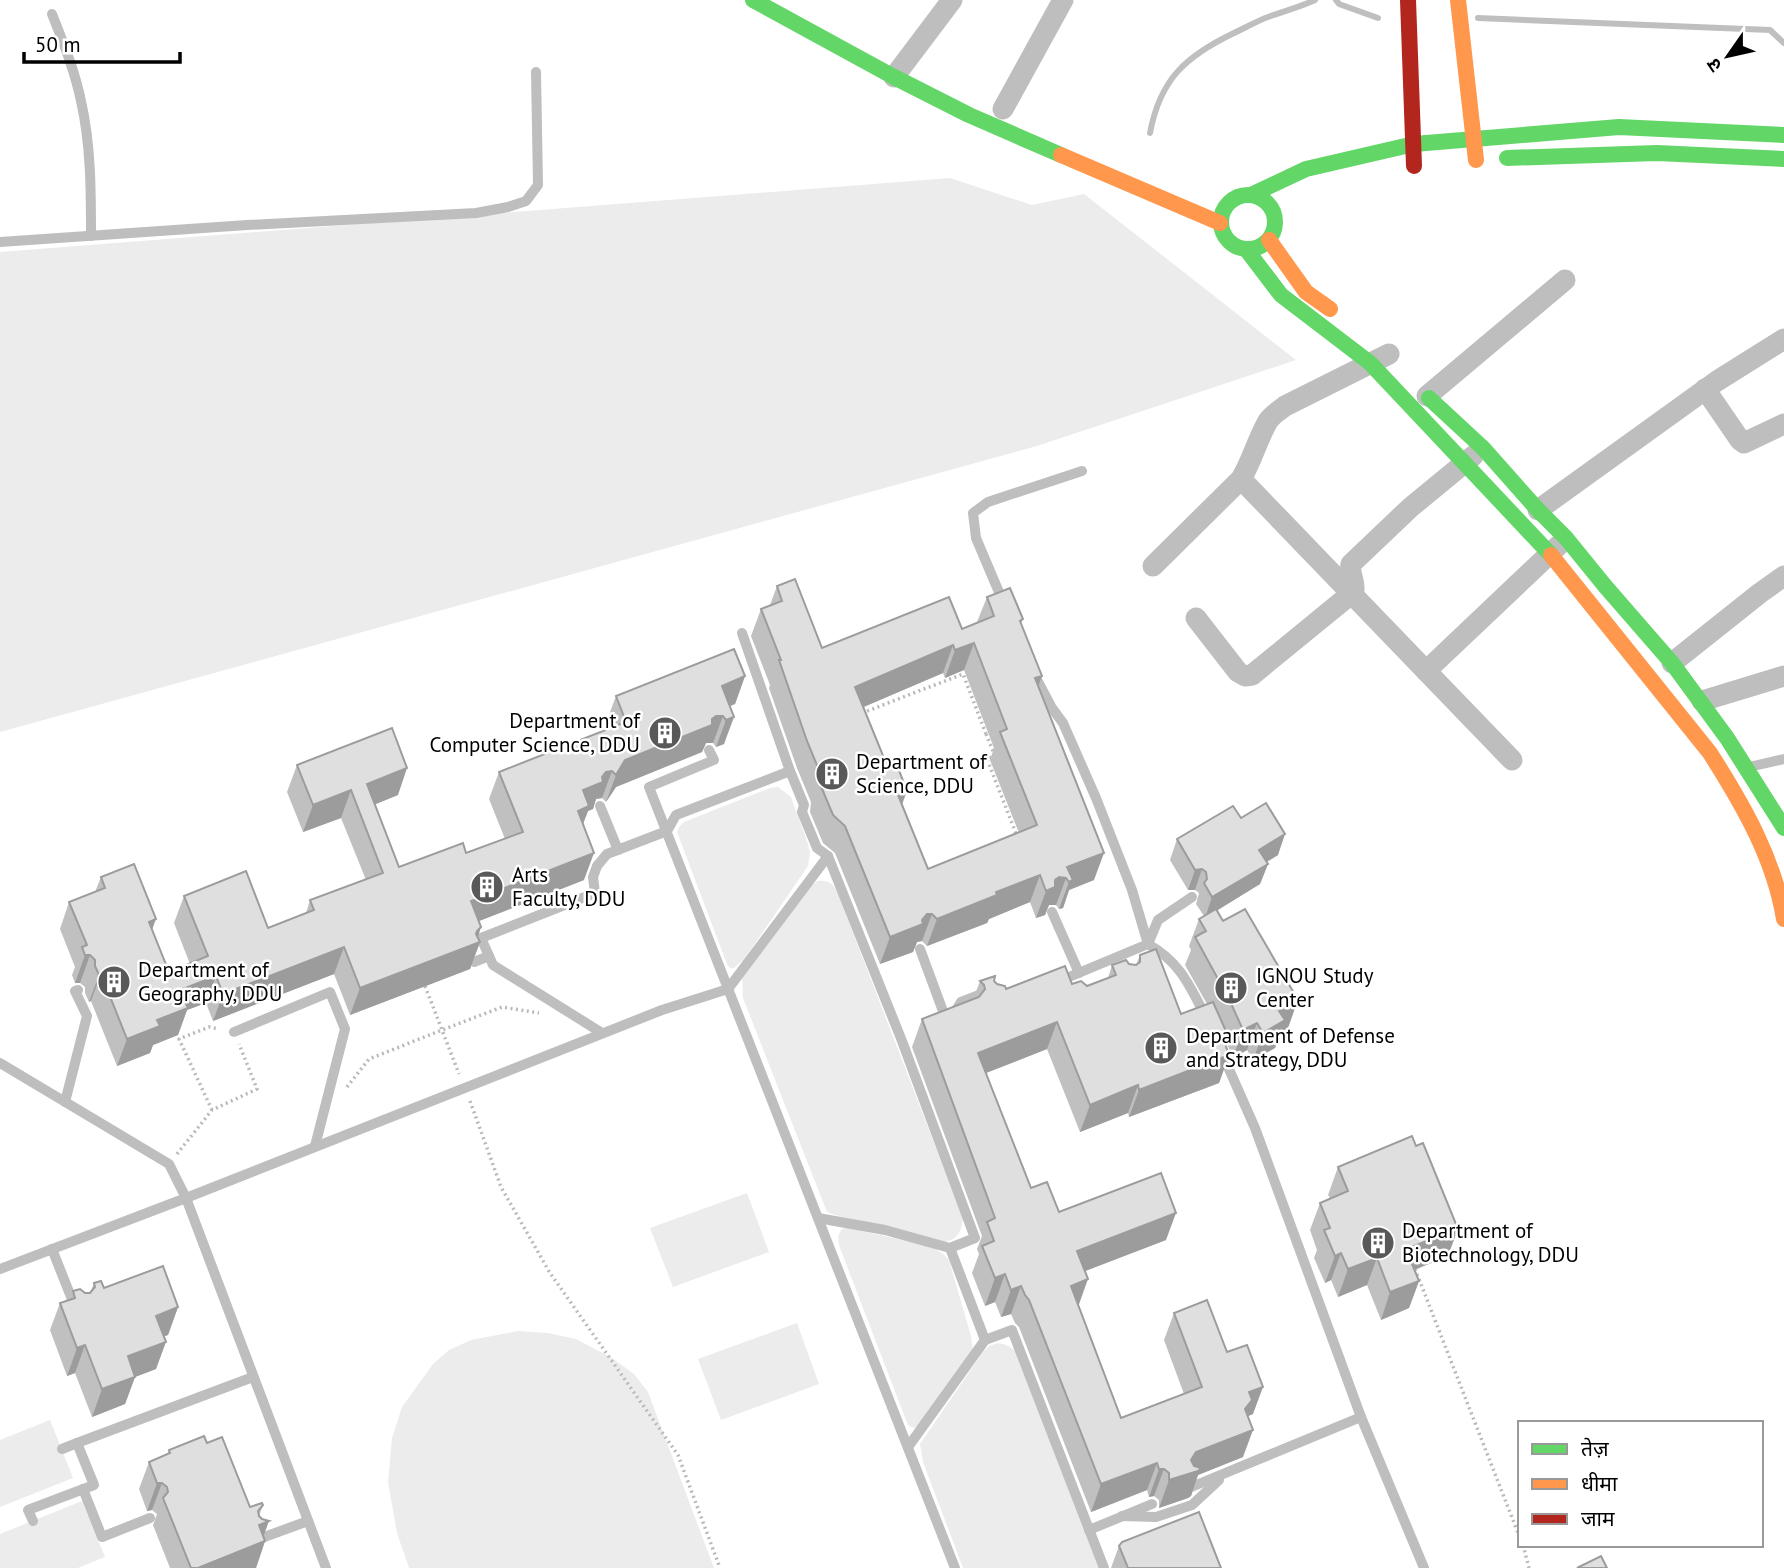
<svg xmlns="http://www.w3.org/2000/svg" width="1784" height="1568" viewBox="0 0 1784 1568" font-family="'PT Sans','Noto Sans Devanagari',sans-serif">
  <rect width="100%" height="100%" fill="#fff"/>
  <g fill="#ececec">
    <polygon points="950,178 1032,205 1084,194 1296,360 1037,446 0,732 0,252"/>
    <polygon points="778,787 791,797 808,844 810,853 808,866 745,958 734,968 730,968 727,964 677,832 680,826 684,822 770,788"/>
    <path d="M818,881c12,-1 15,3 20,13l125,324c-1,13 -5,22 -20,24l-105,-26 -11,-4 -84,-214 -1,-20 68,-92z"/>
    <polygon points="747,1193 769,1252 673,1287 650,1228"/>
    <path d="M847,1228l84,18 12,8 6,6 4,14 18,62 2,15 -53,74 -6,3 -5,-2 -3,-6 -66,-172c-2,-8 -3,-12 2,-19z"/>
    <polygon points="797,1323 819,1384 721,1420 698,1359"/>
    <polygon points="518,1331 548,1333 576,1339 612,1358 634,1374 648,1392 714,1568 409,1568 397,1533 388,1482 392,1438 402,1407 433,1364 449,1350 471,1340"/>
    <path d="M998,1343c9,1 14,5 21,11l80,214h-136l-40,-106 -3,-18 63,-92 6,-6z"/>
    <polygon points="50,1420 73,1478 0,1507 0,1440"/>
    <polygon points="82,1501 105,1557 78,1568 0,1568 0,1534"/>
  </g>
  <g fill="none" stroke-linecap="round" stroke-linejoin="round">
    <g stroke="#bfbfbf" stroke-width="6">
      <polyline points="1336,0 1339,4 1378,18"/>
      <polyline points="1478,18 1770,30 1784,43"/>
      <path d="M1150,133c10,-54 36,-77 84,-100 11,-5 23,-12 34,-16 16,-6 32,-10 47,-17"/>
    </g>
    <g stroke="#b9b9b9" stroke-width="3.5" stroke-dasharray="2 3.5" stroke-linecap="butt">
      <polyline points="862,713 963,674 986,734 992,732"/>
      <polyline points="986,734 995,756 987,759 1017,836"/>
      <polyline points="425,986 459,1074"/>
      <polyline points="347,1087 369,1059 442,1030 502,1007 539,1013"/>
      <polyline points="470,1101 501,1187 550,1273 678,1455 720,1568"/>
      <polyline points="212,1110 179,1039 209,1027 219,1029"/>
      <polyline points="177,1154 212,1110 257,1089 239,1044"/>
      <polyline points="1415,1269 1520,1538"/>
      <polyline points="1523,1545 1529,1568"/>
    </g>
    <g stroke="#bebebe" stroke-width="10">
      <path d="M52,14c11,28 23,57 29,87 10,44 10,90 10,135"/>
      <polyline points="0,242 247,225 476,213 508,207 526,201 538,185 536,72"/>
      <polyline points="1004,604 976,538 973,513 988,502 1082,471"/>
      <polyline points="742,633 790,771 804,805 802,812 817,848 828,856 902,1041 975,1238 950,1248 985,1340 1012,1330 1104,1568"/>
      <polyline points="1034,674 1052,708 1063,723 1096,798 1132,890 1148,944"/>
      <polyline points="709,750 714,760 649,787 955,1568"/>
      <polyline points="1749,767 1784,759"/>
      <polyline points="600,806 618,850"/>
      <polyline points="1052,912 1079,973"/>
      <polyline points="1148,944 1158,920 1192,897"/>
      <polyline points="920,949 947,1022"/>
      <polyline points="474,962 489,956"/>
      <path d="M1057,982l91,-38c33,19 41,41 58,73"/>
      <polyline points="953,1015 961,1002 987,992"/>
      <polyline points="234,1032 330,992 345,1029 315,1146"/>
      <polyline points="602,1033 493,965 481,938 595,893 593,877 597,866 607,854 667,831 676,815 790,771"/>
      <polyline points="1221,1051 1255,1128 1361,1417 1424,1568"/>
      <polyline points="0,1063 169,1164 186,1198 326,1568"/>
      <polyline points="65,1102 87,1016 75,991 78,990"/>
      <polyline points="818,1218 885,1230 950,1248"/>
      <polyline points="52,1249 75,1307"/>
      <polyline points="0,1269 186,1198 662,1010 728,989 828,856"/>
      <polyline points="908,1447 985,1340"/>
      <polyline points="62,1449 77,1443"/>
      <polyline points="1189,1488 1361,1417"/>
      <polyline points="83,1489 102,1537 150,1518"/>
      <polyline points="1122,1516 1156,1517 1192,1505 1219,1480"/>
      <polyline points="33,1521 28,1510 94,1485 77,1443 253,1377"/>
      <polyline points="1089,1530 1152,1504"/>
      <polyline points="256,1540 308,1521"/>
    </g>
    <g stroke="#bebebe" stroke-width="21">
      <polyline points="894,77 952,0"/>
      <polyline points="1003,109 1063,0"/>
      <polyline points="1705,389 1740,440 1744,443 1784,424"/>
      <polyline points="1427,396 1565,280"/>
      <polyline points="1241,479 1512,760"/>
      <polyline points="1538,510 1717,381 1784,339"/>
      <path d="M1153,566l88,-87c11,-18 16,-39 27,-58 4,-6 11,-10 17,-15l104,-52"/>
      <path d="M1196,618l42,54 7,4 7,-1 99,-81 3,-4c1,-10 -5,-16 -3,-26l60,-57 62,-51"/>
      <polyline points="1672,663 1760,593 1784,576"/>
      <polyline points="1426,671 1559,545"/>
      <polyline points="1702,701 1784,676"/>
    </g>
    <g stroke="#63d668" stroke-width="16">
      <polyline points="753,0 894,77 969,115 1061,155"/>
      <polyline points="1507,158 1657,153 1784,159"/>
      <circle cx="1248" cy="222" r="27"/>
      <polyline points="1251,195 1306,169 1414,144 1619,127 1784,135"/>
      <polyline points="1246,249 1281,295 1370,363 1551,555"/>
      <polyline points="1429,398 1483,448 1538,510 1566,538 1605,586 1672,663 1727,738 1784,828"/>
    </g>
    <g stroke="#ff974d" stroke-width="16">
      <polyline points="1458,0 1476,160"/>
      <polyline points="1061,155 1220,223"/>
      <polyline points="1269,240 1306,292 1330,309"/>
      <path d="M1551,555l159,198c33,52 64,105 74,166"/>
    </g>
    <polyline stroke="#b3261e" stroke-width="16" points="1408,0 1414,166"/>
  </g>
  <g fill="#c0c0c0" fill-rule="evenodd">
    <path d="M777,586l45,62 140,-19 15,-7 10,-25 36,22 -2,6 73,255 -25,10 -6,18 -4,1 -3,-4h-7l-4,10 -9,3 -6,-16 -41,17 -2,4 -60,23 -5,-5 -5,1 -4,10 -33,12 -45,-111 -12,-10 -13,-31 1,-10 -14,-34 -28,-80 1,-3 -19,-49 10,-27 9,-4zM964,670l30,78 -4,12 29,73 -91,36 -65,-162 80,-34 2,5z"/>
    <polygon points="745,676 735,704 730,706 724,744 716,747 713,743 706,743 702,752 616,787 606,802 602,798 596,799 593,809 588,811 583,824 584,880 479,921 478,937 480,942 470,969 350,1015 334,974 213,1021 206,1003 187,1010 178,1035 153,1045 150,1053 117,1066 91,1001 89,1002 85,993 85,987 80,983 75,983 72,975 75,967 60,929 69,902 95,892 101,877 152,929 169,972 190,964 174,923 184,896 268,928 306,913 310,900 366,880 341,818 303,832 287,792 297,765 398,795 375,804 399,867 466,853 505,839 489,799 499,772 609,729 606,723 616,696"/>
    <polygon points="1241,818 1278,855 1266,862 1268,864 1260,884 1217,910 1288,1028 1281,1032 1275,1048 1253,1060 1247,1050 1233,1058 1227,1044 1226,1046 1229,1055 1219,1083 1129,1117 1128,1113 1080,1132 1047,1049 986,1073 1031,1188 1059,1212 1166,1240 1085,1271 1078,1305 1121,1418 1184,1394 1164,1340 1174,1313 1227,1352 1253,1414 1248,1416 1243,1457 1198,1475 1191,1496 1188,1498 1159,1508 1159,1500 1154,1496 1149,1497 1147,1490 1091,1512 1019,1327 1015,1323 1011,1314 1001,1317 995,1302 985,1306 972,1273 979,1254 977,1249 982,1236 912,1047 922,1019 973,1000 980,981 994,981 997,984 1006,989 1072,984 1087,986 1108,978 1112,965 1136,965 1140,955 1181,1014 1207,1004 1185,965 1191,950 1189,946 1199,919 1204,916 1196,904 1199,893 1195,890 1188,890 1170,860 1177,839"/>
    <polygon points="1338,1167 1448,1256 1415,1270 1419,1281 1409,1308 1381,1320 1367,1285 1338,1297 1331,1280 1325,1283 1314,1258 1317,1250 1310,1230 1320,1203 1330,1198 1328,1195"/>
    <polygon points="94,1283 104,1288 178,1307 168,1335 164,1336 156,1369 135,1377 125,1404 92,1417 75,1373 67,1376 50,1330 60,1303 70,1299 73,1291 85,1293 90,1293"/>
    <polygon points="207,1443 250,1507 263,1505 259,1516 265,1541 256,1568 170,1568 153,1525 157,1514 152,1510 147,1511 139,1489 149,1462 167,1455 169,1450"/>
    <polygon points="1119,1546 1221,1568 1111,1568"/>
  </g>
  <g fill="#9c9c9c">
    <polygon points="974,643 964,670 945,678 955,650"/>
    <polygon points="953,645 943,673 845,715 855,687"/>
    <polygon points="745,676 735,704 712,713 722,686"/>
    <polygon points="1042,676 1032,703 1035,678"/>
    <polygon points="716,716 723,716 713,743 706,743 702,752 616,787 606,802 616,775 625,760 712,719"/>
    <polygon points="734,717 724,744 716,747 726,720"/>
    <polygon points="407,768 398,795 359,811 367,784"/>
    <polygon points="612,771 602,798 596,799 593,809 588,811 579,834 568,838 583,790 602,777 606,772"/>
    <polygon points="351,790 341,818 303,832 313,805"/>
    <polygon points="907,791 897,818 898,795"/>
    <polygon points="1285,834 1278,855 1252,871 1259,850"/>
    <polygon points="594,853 584,880 461,928 471,901"/>
    <polygon points="1104,853 1094,880 1069,890 1063,908 1059,909 1069,882 1066,878 1056,905 1049,905 1045,915 1036,918 1046,891 1067,867"/>
    <polygon points="1268,864 1260,884 1205,918 1212,897"/>
    <polygon points="1202,869 1195,890 1188,890 1195,870"/>
    <polygon points="1040,875 1030,902 989,919 987,923 927,946 937,919 996,892"/>
    <polygon points="927,914 932,914 922,941 917,942 913,952 880,964 890,937 922,920"/>
    <polygon points="156,919 146,946 149,922"/>
    <polygon points="481,927 476,943 480,942 470,969 350,1015 360,988 477,931"/>
    <polygon points="344,947 334,974 213,1021 223,994"/>
    <polygon points="85,955 90,955 80,983 75,983"/>
    <polygon points="101,974 91,1001 89,1002 99,975"/>
    <polygon points="216,976 206,1003 187,1010 178,1035 153,1045 150,1053 117,1066 127,1039 180,990"/>
    <polygon points="1298,1000 1288,1028 1281,1032 1275,1048 1253,1060 1263,1033 1279,1011"/>
    <polygon points="1057,1022 1047,1049 968,1080 978,1053"/>
    <polygon points="1257,1023 1247,1050 1233,1058 1243,1030"/>
    <polygon points="1229,1038 1222,1058 1229,1055 1219,1083 1129,1117 1139,1090"/>
    <polygon points="1138,1085 1128,1113 1080,1132 1090,1105"/>
    <polygon points="1176,1213 1166,1240 1067,1278 1077,1251"/>
    <polygon points="1458,1229 1448,1256 1396,1277 1406,1249"/>
    <polygon points="1341,1253 1331,1280 1325,1283 1335,1256"/>
    <polygon points="1377,1258 1367,1285 1338,1297 1348,1269"/>
    <polygon points="1005,1274 995,1302 985,1306 995,1278"/>
    <polygon points="1088,1279 1078,1307 1071,1286"/>
    <polygon points="1419,1281 1409,1308 1381,1320 1390,1292"/>
    <polygon points="1021,1286 1011,1314 1001,1317 1011,1290"/>
    <polygon points="178,1307 168,1335 146,1343 156,1316"/>
    <polygon points="166,1342 156,1369 135,1377 125,1404 92,1417 102,1389 128,1356"/>
    <polygon points="85,1345 75,1373 67,1376 77,1348"/>
    <polygon points="1263,1387 1253,1414 1246,1417 1242,1427 1249,1392"/>
    <polygon points="1253,1430 1243,1457 1198,1475 1191,1496 1188,1498 1159,1508 1169,1480 1191,1460 1196,1452"/>
    <polygon points="1157,1463 1147,1490 1091,1512 1101,1484"/>
    <polygon points="1159,1469 1164,1469 1154,1496 1149,1497"/>
    <polygon points="157,1483 162,1483 152,1510 147,1511"/>
    <polygon points="269,1521 261,1543 265,1541 256,1568 198,1568 259,1525"/>
  </g>
  <g fill="#dfdfdf" stroke="#9c9c9c" stroke-width="2" fill-rule="evenodd">
    <path d="M795,579l27,69 127,-51 13,32 32,-13 -7,-19 23,-9 13,31 -3,2 22,55 -7,2 69,175 -37,14 6,13 -4,2 -3,-4 -7,-1 -4,3v7l-9,4 -6,-16 -44,17 1,3 -60,24 -5,-5h-5l-5,6 1,4 -33,13 -45,-111 -12,-11 -13,-31 1,-9 -14,-34 -28,-81h2l-20,-51 21,-8 -5,-15zM974,643l33,86 -7,3 37,93 -109,44 -30,-74 9,-4 -12,-31 -9,3 -31,-76 98,-42 2,5z"/>
    <polygon points="734,649 745,676 722,686 734,717 726,720 723,716 716,716 712,719 712,725 625,760 616,775 612,771 606,772 602,777 603,782 583,790 589,806 578,811 594,853 471,901 481,927 477,931 476,934 480,942 360,988 344,947 223,994 216,976 180,990 188,1008 157,1020 160,1026 127,1039 101,974 99,975 95,966 95,960 90,955 85,955 82,947 87,945 69,902 105,888 101,877 134,864 156,919 149,922 169,972 208,956 184,896 246,871 268,928 314,910 310,900 383,873 351,790 313,805 297,765 392,728 407,768 367,784 399,867 463,843 466,853 523,832 499,772 626,722 616,696"/>
    <polygon points="1266,803 1285,834 1259,850 1268,864 1212,897 1204,883 1207,879 1206,872 1202,869 1195,870 1177,839 1233,806 1241,818"/>
    <polygon points="1216,909 1223,921 1245,909 1298,1000 1279,1011 1285,1020 1263,1033 1257,1023 1243,1030 1229,999 1195,937 1206,931 1199,919"/>
    <polygon points="1156,949 1181,1014 1213,1002 1229,1038 1224,1041 1229,1055 1139,1090 1138,1085 1090,1105 1057,1022 978,1053 1031,1188 1047,1182 1059,1212 1161,1173 1176,1213 1077,1251 1088,1279 1071,1286 1121,1418 1202,1387 1174,1313 1207,1300 1227,1352 1247,1345 1263,1387 1249,1392 1252,1400 1245,1409 1253,1430 1196,1452 1191,1460 1194,1466 1201,1468 1198,1471 1169,1480 1169,1473 1164,1469 1159,1469 1157,1463 1101,1484 1029,1300 1025,1295 1021,1286 1011,1290 1005,1274 995,1278 982,1246 994,1241 987,1222 995,1218 922,1019 979,997 985,989 984,985 980,981 995,976 994,981 997,984 1005,986 1006,989 1065,966 1072,984 1081,981 1087,986 1116,975 1112,965 1126,960 1129,964 1136,965 1140,962 1140,955"/>
    <polygon points="1412,1136 1416,1146 1423,1143 1458,1229 1406,1249 1419,1281 1390,1292 1377,1258 1348,1269 1341,1253 1335,1256 1324,1230 1330,1228 1320,1203 1348,1191 1338,1167"/>
    <polygon points="163,1266 178,1307 156,1316 166,1342 128,1356 135,1377 102,1389 85,1345 77,1348 60,1303 75,1298 73,1291 80,1289 85,1293 90,1293 95,1287 94,1283 101,1281 104,1288"/>
    <polygon points="204,1436 207,1443 222,1437 250,1507 262,1503 263,1505 258,1511 259,1516 262,1519 269,1521 259,1525 265,1541 198,1568 191,1568 163,1498 168,1492 167,1487 162,1483 157,1483 149,1462 170,1453 169,1450"/>
    <polygon points="1199,1512 1221,1568 1128,1568 1119,1546 1122,1542"/>
    <polygon points="1601,1556 1607,1568 1577,1568"/>
  </g>
  <defs>
    <symbol id="building-disc" viewBox="-11 -11 22 22"><circle r="9.5" fill="#595959" stroke="#fff"/><path d="M-4-6H4V6H1V3H-1V6H-4ZM-2.5-4.3h1.7v1.8h-1.7ZM.8-4.3h1.7v1.8H.8ZM-2.5-1h1.7V.8h-1.7ZM.8-1h1.7V.8H.8Z" fill="#fff"/></symbol>
  </defs>
  <g fill-rule="evenodd">
    <use href="#building-disc" x="646" y="714" width="38" height="38"/>
    <use href="#building-disc" x="813" y="755" width="38" height="38"/>
    <use href="#building-disc" x="468" y="868" width="38" height="38"/>
    <use href="#building-disc" x="95" y="963" width="38" height="38"/>
    <use href="#building-disc" x="1212" y="969" width="38" height="38"/>
    <use href="#building-disc" x="1142" y="1029" width="38" height="38"/>
    <use href="#building-disc" x="1359" y="1224" width="38" height="38"/>
  </g>
  <g text-anchor="middle" stroke-width="5" stroke-linejoin="round" paint-order="stroke">
    <g font-size="21" fill="#000" stroke="#fff" text-anchor="start">
      <text x="640" y="728" text-anchor="end">Department of<tspan x="640" dy="24">Computer Science, DDU</tspan></text>
      <text x="856" y="769">Department of<tspan x="856" dy="24">Science, DDU</tspan></text>
      <text x="512" y="882">Arts<tspan x="512" dy="24">Faculty, DDU</tspan></text>
      <text x="138" y="977">Department of<tspan x="138" dy="24">Geography, DDU</tspan></text>
      <text x="1256" y="983">IGNOU Study<tspan x="1256" dy="24">Center</tspan></text>
      <text x="1186" y="1043">Department of Defense<tspan x="1186" dy="24">and Strategy, DDU</tspan></text>
      <text x="1402" y="1238">Department of<tspan x="1402" dy="24">Biotechnology, DDU</tspan></text>
    </g>
  </g>
  <rect x="1518" y="1421" width="245" height="126" fill="#ffffff" stroke="#999999" stroke-width="2"/>
  <rect x="1532" y="1444" width="35" height="10" fill="#63d668" stroke="#999999" stroke-width="2"/>
  <text x="1581" y="1456" font-size="21" fill="#000000">तेज़</text>
  <rect x="1532" y="1479" width="35" height="10" fill="#ff974d" stroke="#999999" stroke-width="2"/>
  <text x="1581" y="1491" font-size="21" fill="#000000">धीमा</text>
  <rect x="1532" y="1514" width="35" height="10" fill="#b3261e" stroke="#999999" stroke-width="2"/>
  <text x="1581" y="1526" font-size="21" fill="#000000">जाम</text>
  <g transform="translate(1728 56) rotate(236)" stroke="#ffffff" stroke-width="5" paint-order="stroke">
  <path d="M0-5L12 26L0 18L-12 26Z" fill="#000000"/>
  <text y="-10" font-size="19" font-weight="bold" text-anchor="middle" fill="#000000">उ</text>
  </g>
  <path d="M24 52v10h156v-10" fill="none" stroke="#000000" stroke-width="3.5"/>
  <text x="35" y="52" font-size="21" fill="#000000" stroke="#ffffff" stroke-width="5" paint-order="stroke">50 m</text>
</svg>
